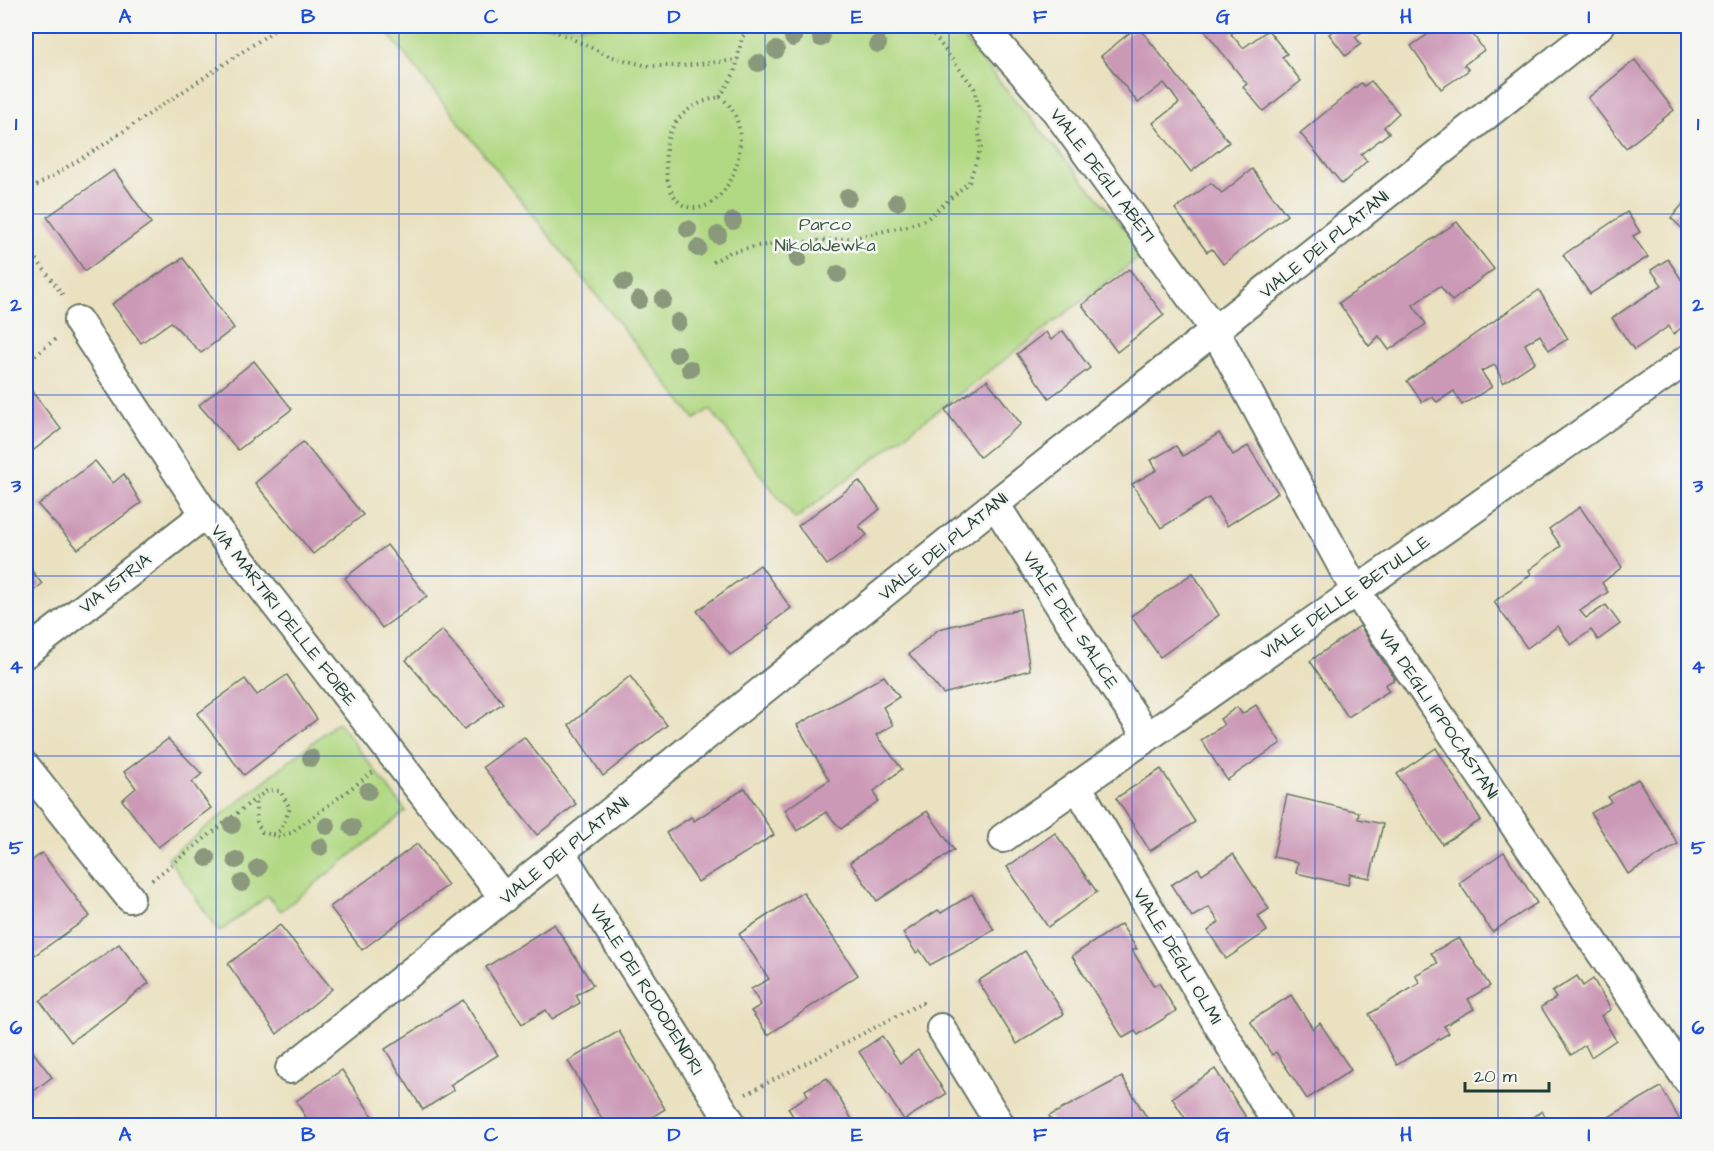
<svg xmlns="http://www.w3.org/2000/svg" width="1714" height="1151" viewBox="0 0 1714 1151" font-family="'Architects Daughter',sans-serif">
  <rect width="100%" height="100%" fill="#f6f6f2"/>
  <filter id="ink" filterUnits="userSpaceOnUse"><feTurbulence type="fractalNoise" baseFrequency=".0167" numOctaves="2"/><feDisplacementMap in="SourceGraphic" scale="12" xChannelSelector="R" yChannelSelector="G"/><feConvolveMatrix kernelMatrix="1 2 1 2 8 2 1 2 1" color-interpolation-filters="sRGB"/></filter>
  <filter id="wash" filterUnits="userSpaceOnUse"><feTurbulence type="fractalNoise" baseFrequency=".008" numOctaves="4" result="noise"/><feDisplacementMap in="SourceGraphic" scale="24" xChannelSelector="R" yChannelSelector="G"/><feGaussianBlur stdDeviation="1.35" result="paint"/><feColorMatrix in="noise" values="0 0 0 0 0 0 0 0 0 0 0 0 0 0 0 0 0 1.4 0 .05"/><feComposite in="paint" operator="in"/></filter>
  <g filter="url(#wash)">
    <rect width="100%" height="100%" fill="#eae1c0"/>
    <g fill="#b1d882" stroke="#688a5b" stroke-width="1.5">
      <polygon points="382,26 952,26 1145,253 795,519 710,409 695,419"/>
      <polygon points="338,722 406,811 281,911 268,896 219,932 168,858"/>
    </g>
    <g id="blocks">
      <g fill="#cb98b6">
        <polygon points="1138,26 1229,142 1191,172 1153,123 1179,103 1171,92 1164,83 1138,103 1101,56"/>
        <polygon points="1201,26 1241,26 1231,34 1243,48 1268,30 1287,54 1282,57 1301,81 1263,111 1243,87 1247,84"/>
        <polygon points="1339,26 1370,26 1355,37 1361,44 1346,56 1329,34"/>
        <polygon points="1440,26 1467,26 1484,50 1464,65 1469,70 1441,89 1411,46"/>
        <polygon points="1679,26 1688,26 1688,37"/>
        <polygon points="1635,60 1674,110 1626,148 1588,98"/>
        <polygon points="1371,81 1399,113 1384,127 1389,133 1361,154 1367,161 1342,184 1300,133 1361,83 1364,86"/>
        <polygon points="1252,169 1287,215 1223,264 1212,249 1207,252 1175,209 1211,183 1222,193"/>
        <polygon points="114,170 151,223 85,271 47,217"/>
        <polygon points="1688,198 1688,234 1671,218"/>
        <polygon points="1627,212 1640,232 1633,236 1648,257 1590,294 1563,255"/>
        <polygon points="1457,222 1494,269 1452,301 1440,286 1413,305 1426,324 1389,350 1379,336 1369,346 1339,303"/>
        <polygon points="183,258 234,328 201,353 171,322 141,343 112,304"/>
        <polygon points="1668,259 1688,290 1688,323 1673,334 1669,326 1634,350 1612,318 1662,285 1651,270"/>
        <polygon points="1129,269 1164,315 1117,352 1082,305"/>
        <polygon points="1539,290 1568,339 1549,350 1540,335 1525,344 1535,362 1503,383 1495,365 1481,371 1492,387 1462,405 1454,391 1437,402 1432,397 1422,402 1407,381"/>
        <polygon points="1063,331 1090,368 1049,398 1017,354 1046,332 1051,340"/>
        <polygon points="254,361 292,409 238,450 199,405"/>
        <polygon points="987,380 1021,424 980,457 945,410"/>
        <polygon points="27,385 61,429 26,456 26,387"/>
        <polygon points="1219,433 1233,455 1248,446 1278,493 1227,526 1209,498 1161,528 1132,484 1157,470 1151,460 1176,446 1183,456"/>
        <polygon points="303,442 363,515 313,554 255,483"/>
        <polygon points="95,461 113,483 124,474 141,503 78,549 38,505"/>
        <polygon points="859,481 880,509 859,526 867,535 827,565 798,526"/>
        <polygon points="1580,507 1622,567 1602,583 1608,592 1580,611 1586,618 1606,605 1620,624 1598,640 1591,630 1571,645 1558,626 1527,648 1494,602 1531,574 1529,570 1561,546 1549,529"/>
        <polygon points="387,545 427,596 382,628 345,578"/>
        <polygon points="26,563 42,584 26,597"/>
        <polygon points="760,565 791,608 767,626 769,628 730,655 697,611"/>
        <polygon points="1193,573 1219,615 1160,657 1131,616"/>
        <polygon points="1020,609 1030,670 943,694 909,654 939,629"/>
        <polygon points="1360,626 1395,679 1385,685 1389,691 1348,717 1310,661"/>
        <polygon points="442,630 503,703 464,729 406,660"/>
        <polygon points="287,675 317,719 244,775 197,714 245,679 257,695"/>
        <polygon points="630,676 667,725 603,776 569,725"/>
        <polygon points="884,676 899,697 883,707 893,725 876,735 902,769 874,791 878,801 841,829 826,812 797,831 785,810 829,780 797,725"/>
        <polygon points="1256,705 1281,743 1227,780 1201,740 1224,725 1220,719 1237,707 1242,714"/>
        <polygon points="524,737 576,804 537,835 483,767"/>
        <polygon points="168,739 202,774 192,782 211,808 158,847 122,800 136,788 124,772"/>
        <polygon points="1436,748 1481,820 1442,844 1397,774"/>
        <polygon points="1161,769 1195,822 1150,851 1116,798"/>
        <polygon points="1638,779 1678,844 1628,874 1591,813 1611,802 1608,797"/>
        <polygon points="745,788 774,835 698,882 666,833 691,817 694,821"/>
        <polygon points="1287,795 1359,812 1358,819 1383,824 1370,878 1350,874 1348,885 1296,873 1298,862 1273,857"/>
        <polygon points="927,811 954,850 877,901 850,862"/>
        <polygon points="1055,833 1097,892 1048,927 1007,867"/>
        <polygon points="417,844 448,885 362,950 330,907"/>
        <polygon points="1504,852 1537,903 1492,932 1459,883"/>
        <polygon points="42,853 90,916 35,955 26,943 26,865"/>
        <polygon points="1233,854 1269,909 1258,916 1267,931 1226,959 1208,931 1219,922 1209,907 1192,917 1171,885 1198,868 1202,874"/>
        <polygon points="803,892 858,975 768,1035 751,1011 761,1005 751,989 769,979 739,934"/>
        <polygon points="972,894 994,930 930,965 920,950 916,953 903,933 938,910 941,913"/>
        <polygon points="554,924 593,985 576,995 580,1003 552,1019 546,1010 522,1024 486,967"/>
        <polygon points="1121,924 1137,949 1132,950 1154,986 1159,983 1176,1011 1138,1035 1135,1031 1123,1038 1072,956"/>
        <polygon points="280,925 332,989 277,1034 228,964"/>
        <polygon points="1459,938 1490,986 1468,999 1474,1009 1444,1026 1449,1033 1397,1065 1369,1014 1420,983 1415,975 1438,963 1431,953"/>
        <polygon points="119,944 149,983 71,1042 40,1001"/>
        <polygon points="1025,951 1064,1014 1017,1044 978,981"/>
        <polygon points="1577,976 1583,986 1593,979 1611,1009 1601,1016 1616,1040 1591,1057 1585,1045 1571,1055 1541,1007 1556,998 1552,992"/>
        <polygon points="1291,995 1313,1029 1320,1023 1351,1070 1307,1099 1276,1052 1272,1055 1250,1021"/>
        <polygon points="463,1000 498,1055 450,1085 454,1090 423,1110 385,1049"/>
        <polygon points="619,1031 665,1109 638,1126 606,1126 568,1061"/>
        <polygon points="882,1036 900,1063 918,1050 946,1094 904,1120 859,1052"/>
        <polygon points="26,1043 52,1077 26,1097"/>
        <polygon points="1215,1069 1249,1122 1245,1126 1190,1126 1172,1098"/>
        <polygon points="342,1070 379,1126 311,1126 296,1101"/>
        <polygon points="1122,1077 1152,1126 1055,1126 1049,1116"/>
        <polygon points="827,1078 856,1126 799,1126 788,1108 808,1096 805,1090"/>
        <polygon points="1661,1087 1683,1126 1611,1126 1607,1118"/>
        <polygon points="1542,1111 1551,1126 1519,1126"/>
      </g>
    </g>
  </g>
  <g filter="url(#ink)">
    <use href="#blocks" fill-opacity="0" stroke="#667665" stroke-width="1.5"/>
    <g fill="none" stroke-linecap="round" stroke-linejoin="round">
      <defs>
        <g id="minor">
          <polyline points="982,26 1056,111 1215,331 1355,590 1688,1081"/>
          <polyline points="78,321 205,514 504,898"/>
          <polyline points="995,504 1065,614 1147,736"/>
          <polyline points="26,653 205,514"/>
          <polyline points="26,767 130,898"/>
          <polyline points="1077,786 1278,1126"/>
          <polyline points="1003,838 1688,359"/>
          <polyline points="561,853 733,1126"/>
          <polyline points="941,1028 1001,1126"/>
          <polyline points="290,1069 995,504 1599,26"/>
        </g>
      </defs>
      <use href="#minor" stroke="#667665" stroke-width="32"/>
      <g stroke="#667665" stroke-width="4" stroke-dasharray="1.5 4.5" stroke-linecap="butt">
        <polyline points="529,26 555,31 609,56 648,66 681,66 738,60"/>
        <path d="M720,97c42,28 11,121 -32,110 -25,-7 -26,-55 -18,-74 8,-21 29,-32 50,-36z"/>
        <polyline points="720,97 735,72 742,37 754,26"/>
        <polyline points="26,192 103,145 281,26"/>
        <polyline points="26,245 65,298"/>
        <polyline points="713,262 730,252 757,246 853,238 907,226 927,219 969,182 981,147 978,127 980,113 974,88 927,26"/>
        <polyline points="26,363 58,337"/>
        <polyline points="272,835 280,837 291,833 373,772"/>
        <polyline points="152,880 255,799 268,790 280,791 290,808 281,830 272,835 262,832 257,822 255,799"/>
        <polyline points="746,1094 922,1003 925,1006"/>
      </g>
      <use href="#minor" stroke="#fff" stroke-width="28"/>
    </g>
    <g fill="#8a987c">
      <circle cx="793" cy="38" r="9"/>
      <circle cx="821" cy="38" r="9"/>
      <circle cx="878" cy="44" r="9"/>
      <circle cx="776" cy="50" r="9"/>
      <circle cx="758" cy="63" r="9"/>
      <circle cx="848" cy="197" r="9"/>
      <circle cx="897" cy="202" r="9"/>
      <circle cx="733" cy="221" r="9"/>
      <circle cx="688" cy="229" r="9"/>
      <circle cx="718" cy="235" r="9"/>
      <circle cx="698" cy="248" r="9"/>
      <circle cx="798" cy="259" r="9"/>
      <circle cx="838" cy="274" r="9"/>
      <circle cx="624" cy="282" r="9"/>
      <circle cx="639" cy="300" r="9"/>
      <circle cx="663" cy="300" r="9"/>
      <circle cx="678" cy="322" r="9"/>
      <circle cx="677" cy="354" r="9"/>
      <circle cx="690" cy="369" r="9"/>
      <circle cx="311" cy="758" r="9"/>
      <circle cx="368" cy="791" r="9"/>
      <circle cx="232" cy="825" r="9"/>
      <circle cx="327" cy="826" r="9"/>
      <circle cx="352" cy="827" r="9"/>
      <circle cx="320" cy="847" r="9"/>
      <circle cx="207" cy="858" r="9"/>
      <circle cx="236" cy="860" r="9"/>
      <circle cx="258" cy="868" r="9"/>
      <circle cx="242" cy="883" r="9"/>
    </g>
  </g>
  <path fill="none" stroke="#1d4ed8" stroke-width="1.5" stroke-opacity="0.55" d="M216,26v1100M399,26v1100M582,26v1100M765,26v1100M949,26v1100M1132,26v1100M1315,26v1100M1498,26v1100M26,214h1662M26,395h1662M26,576h1662M26,756h1662M26,937h1662"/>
  <g text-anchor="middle" stroke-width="5" stroke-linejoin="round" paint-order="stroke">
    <g font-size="18" fill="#1f3d34" stroke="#f6f6f2">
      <text transform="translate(1103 175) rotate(53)" y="6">VIALE DEGLI ABETI</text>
      <text transform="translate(1324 244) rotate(-39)" y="6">VIALE DEI PLATANI</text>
      <text transform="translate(943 546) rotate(-39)" y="6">VIALE DEI PLATANI</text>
      <text transform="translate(115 583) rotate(-38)" y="6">VIA ISTRIA</text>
      <text transform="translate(1345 597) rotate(-35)" y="6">VIALE DELLE BETULLE</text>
      <text transform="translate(284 615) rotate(52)" y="6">VIA MARTIRI DELLE FOIBE</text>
      <text transform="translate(1071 620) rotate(57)" y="6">VIALE DEL SALICE</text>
      <text transform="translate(1439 714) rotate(56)" y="6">VIA DEGLI IPPOCASTANI</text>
      <text transform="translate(564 850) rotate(-39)" y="6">VIALE DEI PLATANI</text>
      <text transform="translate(1178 956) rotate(59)" y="6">VIALE DEGLI OLMI</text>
      <text transform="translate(647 989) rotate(58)" y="6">VIALE DEI RODODENDRI</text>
    </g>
    <g font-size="18" fill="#3c5c44" stroke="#f6f6f2">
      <text x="825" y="230">Parco<tspan x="825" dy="21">NikolaJewka</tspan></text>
    </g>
  </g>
  <rect width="1714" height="1151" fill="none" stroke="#f6f6f2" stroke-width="66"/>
  <path d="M1465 1082v9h84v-9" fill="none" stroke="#1f3d34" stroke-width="3"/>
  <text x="1474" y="1082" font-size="18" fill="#1f3d34" stroke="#f6f6f2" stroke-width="4.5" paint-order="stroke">20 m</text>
  <rect x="33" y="33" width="1648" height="1085" fill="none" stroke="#1d4ed8" stroke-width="2"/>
  <g font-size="20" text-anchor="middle" font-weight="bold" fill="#1d4ed8">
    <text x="125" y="23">A</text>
    <text x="308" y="23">B</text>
    <text x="491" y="23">C</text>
    <text x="674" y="23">D</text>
    <text x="857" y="23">E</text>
    <text x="1040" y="23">F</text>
    <text x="1223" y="23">G</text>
    <text x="1406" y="23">H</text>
    <text x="1589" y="23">I</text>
    <text x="16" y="130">1</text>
    <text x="1698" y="130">1</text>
    <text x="16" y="311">2</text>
    <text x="1698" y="311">2</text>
    <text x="16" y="492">3</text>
    <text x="1698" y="492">3</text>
    <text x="16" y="673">4</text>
    <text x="1698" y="673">4</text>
    <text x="16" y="854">5</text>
    <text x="1698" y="854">5</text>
    <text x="16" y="1034">6</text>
    <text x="1698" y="1034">6</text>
    <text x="125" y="1141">A</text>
    <text x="308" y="1141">B</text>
    <text x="491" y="1141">C</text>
    <text x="674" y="1141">D</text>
    <text x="857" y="1141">E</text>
    <text x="1040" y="1141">F</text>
    <text x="1223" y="1141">G</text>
    <text x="1406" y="1141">H</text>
    <text x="1589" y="1141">I</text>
  </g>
</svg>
